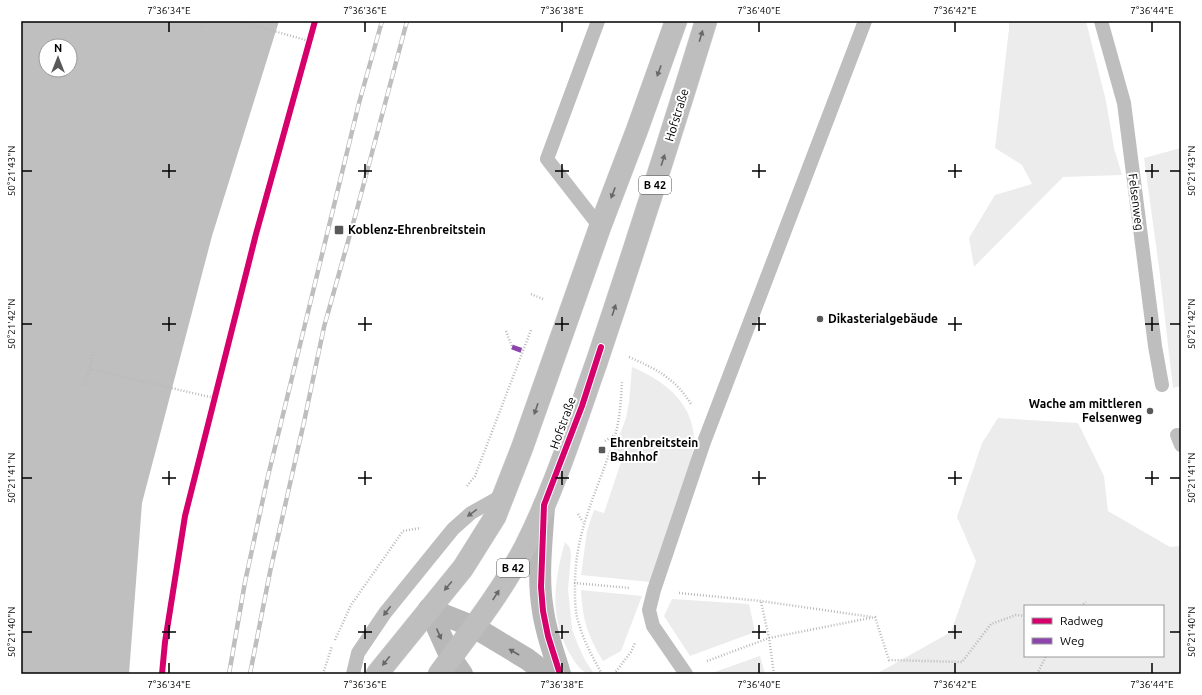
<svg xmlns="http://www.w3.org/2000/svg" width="1202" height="695" viewBox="0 0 1202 695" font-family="Ubuntu,sans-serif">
  <rect width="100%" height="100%" fill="#fff"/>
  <g fill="#ececec" fill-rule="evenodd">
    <polygon points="1009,21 1086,21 1106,101 1114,148 1122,175 1063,177 974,267 969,238 995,195 1032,184 1022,165 995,148 1009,29"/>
    <polygon points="1181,148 1181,386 1173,388 1159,267 1144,158"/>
    <path d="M632,367c31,13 61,35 62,72 1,17 -11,45 -17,61 -9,27 -18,54 -27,82l-69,-7 6,-44 7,-21 10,3 17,-51 -10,-4 15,-40 3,-15z"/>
    <path d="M998,418l80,5 26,53 4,35 62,36 11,-1v128h-305l75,-42 25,-71 -19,-44 25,-74zM1025,606h138v50h-138z"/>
    <path d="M565,542l5,6 1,8 -3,33 4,40 6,16 7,15 8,12 -2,2c-8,0 -14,-9 -18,-15 -24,-38 -20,-76 -8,-117z"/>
    <path d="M581,590l61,6 -21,55 -18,10c-15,-24 -21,-43 -22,-71z"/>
    <polygon points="672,599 749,604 755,632 690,656 664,616"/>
    <polygon points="760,656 765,674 709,674"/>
  </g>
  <path fill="#bfbfbf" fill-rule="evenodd" d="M21,21h258l-67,215 -70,267 -13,171h-108zM46,46h24v24h-24z"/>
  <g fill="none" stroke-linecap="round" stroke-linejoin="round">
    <defs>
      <g id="primary">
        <polyline points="377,674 463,568 495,517 522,448 600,227 637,130 676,21"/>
        <path d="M439,674c30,-41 62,-81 86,-127 30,-59 50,-124 72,-186 38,-113 74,-226 109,-340"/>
      </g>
    </defs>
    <use href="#primary" stroke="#dbdbdb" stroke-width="23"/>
    <g stroke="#b9b9b9" stroke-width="2.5" stroke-dasharray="1 2" stroke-linecap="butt">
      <polyline points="238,21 309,41"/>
      <polyline points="202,27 203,21"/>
      <polyline points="531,294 543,299"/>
      <polyline points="506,331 512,347"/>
      <path d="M629,357c27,12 46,21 62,47"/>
      <polyline points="90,369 214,398"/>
      <polyline points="85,385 94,350"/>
      <polyline points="605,441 615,435"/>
      <polyline points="467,486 475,476 531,330"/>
      <polyline points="578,514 583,522"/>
      <polyline points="574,583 630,588"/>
      <polyline points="679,593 761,601 872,617"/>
      <polyline points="761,602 769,638 774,674"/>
      <polyline points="1081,606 1086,602"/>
      <polyline points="335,640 351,605 403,531 421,528"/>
      <polyline points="707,661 769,638 875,617 889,660 962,662 991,624 1016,615 1025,616"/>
      <polyline points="323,674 332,646"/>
      <path d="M602,674c-9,-16 -18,-32 -23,-50 -4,-11 -4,-24 -4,-36 -1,-58 24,-99 40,-152 5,-18 6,-37 7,-55"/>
      <polyline points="614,674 631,652 635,643"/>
      <polyline points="1037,674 1046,656"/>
    </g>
    <g stroke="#bebebe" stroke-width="14">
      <polyline points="598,21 547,159 600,227"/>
      <polyline points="1101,21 1124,103 1155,346 1162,385"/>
      <polyline points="1177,435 1181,445"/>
      <polyline points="353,674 358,653 385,613 453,529 471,513 505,494"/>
      <polyline points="686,674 653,626 649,610 654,590 704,442 865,21"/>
    </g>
    <g stroke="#b8b8b8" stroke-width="22">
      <path d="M544,506c-2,34 -7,71 -1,105 3,22 11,42 17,63"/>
      <polyline points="429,609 474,627 527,659 547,674"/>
      <polyline points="429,609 451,658 462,674"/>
    </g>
    <use href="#primary" stroke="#bebebe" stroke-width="22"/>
    <defs>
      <g id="rail">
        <polyline points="229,674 245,582 268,476 359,103 382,21"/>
        <polyline points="250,674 270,572 304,422 324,327 356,213 407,21"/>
      </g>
    </defs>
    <use href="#rail" stroke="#bebebe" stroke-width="4.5"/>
    <use href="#rail" stroke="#fff" stroke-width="3" stroke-dasharray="9" stroke-linecap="butt"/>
    <polyline stroke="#8e44ad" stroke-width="5" stroke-dasharray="10 5" stroke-linecap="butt" points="512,347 523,351"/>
    <defs>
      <g id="cycleway">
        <polyline points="162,674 165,642 185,516 256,234 315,21"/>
        <polyline points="560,674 548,636 543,611 541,587 544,505 582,406 601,347"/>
      </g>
    </defs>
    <use href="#cycleway" stroke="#fff" stroke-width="8"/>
    <use href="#cycleway" stroke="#d6006c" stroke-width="6"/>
  </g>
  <defs><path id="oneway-solid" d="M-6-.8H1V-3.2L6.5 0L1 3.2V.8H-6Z"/></defs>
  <g fill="#686868">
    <use href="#oneway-solid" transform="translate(701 36) rotate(-73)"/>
    <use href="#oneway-solid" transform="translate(659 71) rotate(110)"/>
    <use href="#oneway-solid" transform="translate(663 160) rotate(-72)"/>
    <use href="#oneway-solid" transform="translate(613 193) rotate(111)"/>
    <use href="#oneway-solid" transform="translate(614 310) rotate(-72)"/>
    <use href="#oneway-solid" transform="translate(536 409) rotate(109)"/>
    <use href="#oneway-solid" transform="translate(472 513) rotate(144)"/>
    <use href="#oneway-solid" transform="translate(448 586) rotate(130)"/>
    <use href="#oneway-solid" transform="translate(496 595) rotate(-57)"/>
    <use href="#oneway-solid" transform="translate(387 611) rotate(127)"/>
    <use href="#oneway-solid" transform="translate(386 661) rotate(129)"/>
  </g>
  <g fill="#656565">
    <use href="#oneway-solid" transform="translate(439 634) rotate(66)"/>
    <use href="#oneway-solid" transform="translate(514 652) rotate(-150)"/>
  </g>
  <path fill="none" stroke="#000" stroke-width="1.5" d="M169,22v10M365,22v10M562,22v10M759,22v10M955,22v10M1152,22v10M169,164v14M365,164v14M562,164v14M759,164v14M955,164v14M1152,164v14M22,171h10M162,171h14M358,171h14M555,171h14M752,171h14M948,171h14M1145,171h14M1170,171h10M169,317v14M365,317v14M562,317v14M759,317v14M955,317v14M1152,317v14M22,324h10M162,324h14M358,324h14M555,324h14M752,324h14M948,324h14M1145,324h14M1170,324h10M169,471v14M365,471v14M562,471v14M759,471v14M955,471v14M1152,471v14M22,478h10M162,478h14M358,478h14M555,478h14M752,478h14M948,478h14M1145,478h14M1170,478h10M169,625v14M365,625v14M562,625v14M759,625v14M955,625v14M22,632h10M162,632h14M358,632h14M555,632h14M752,632h14M948,632h14M1170,632h10M169,663v10M365,663v10M562,663v10M759,663v10M955,663v10M1152,663v10"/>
  <g fill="#595959" stroke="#fff" stroke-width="1.5">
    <rect x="334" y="225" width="10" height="10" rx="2"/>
    <circle cx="820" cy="319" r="4"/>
    <circle cx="1150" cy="411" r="4"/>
    <rect x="598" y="446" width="8" height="8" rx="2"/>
  </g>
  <g text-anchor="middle" stroke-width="4" stroke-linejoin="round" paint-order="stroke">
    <g fill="#fff" stroke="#4c4c4c" stroke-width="1">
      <rect x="639" y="176" width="32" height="18" rx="3"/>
      <rect x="497" y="559" width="32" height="18" rx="3"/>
    </g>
    <g font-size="11" font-weight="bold" fill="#000">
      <text x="655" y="189">B 42</text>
      <text x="513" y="572">B 42</text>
    </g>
    <g font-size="12" fill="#000" stroke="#fff">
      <text transform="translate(677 115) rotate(-73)" y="4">Hofstraße</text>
      <text transform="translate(1136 202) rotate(83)" y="4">Felsenweg</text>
      <text transform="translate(563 423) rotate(-70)" y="4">Hofstraße</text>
    </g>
    <g font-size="12" font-weight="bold" fill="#000" stroke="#fff" text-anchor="start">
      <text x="348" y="234">Koblenz-Ehrenbreitstein</text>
      <text x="828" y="323">Dikasterialgebäude</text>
      <text x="1142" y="408" text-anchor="end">Wache am mittleren<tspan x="1142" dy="14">Felsenweg</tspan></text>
      <text x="610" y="447">Ehrenbreitstein<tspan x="610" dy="14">Bahnhof</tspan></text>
    </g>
  </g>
  <rect width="1202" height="695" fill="none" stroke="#ffffff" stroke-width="44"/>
  <rect x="1024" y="605" width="140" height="52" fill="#ffffff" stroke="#999999"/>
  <rect x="1032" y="618" width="20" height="6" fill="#d6006c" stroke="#999999"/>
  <text x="1060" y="625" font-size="12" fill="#000000">Radweg</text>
  <rect x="1032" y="638" width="20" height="6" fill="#8e44ad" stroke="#999999"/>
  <text x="1060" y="645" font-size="12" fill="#000000">Weg</text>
  <g transform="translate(58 58)"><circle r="19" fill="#ffffff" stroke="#999999"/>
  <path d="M0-3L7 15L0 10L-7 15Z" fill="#595959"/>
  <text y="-6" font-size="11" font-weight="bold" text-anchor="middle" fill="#000000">N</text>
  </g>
  <rect x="22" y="22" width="1158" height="651" fill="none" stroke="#000" stroke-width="1.5"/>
  <g font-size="10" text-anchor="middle" fill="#000">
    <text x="169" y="14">7°36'34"E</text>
    <text x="365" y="14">7°36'36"E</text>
    <text x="562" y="14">7°36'38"E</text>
    <text x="759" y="14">7°36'40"E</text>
    <text x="955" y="14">7°36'42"E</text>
    <text x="1152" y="14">7°36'44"E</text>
    <text transform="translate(11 171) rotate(-90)" y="4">50°21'43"N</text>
    <text transform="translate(1191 171) rotate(-90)" y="4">50°21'43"N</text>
    <text transform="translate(11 324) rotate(-90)" y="4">50°21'42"N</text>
    <text transform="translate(1191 324) rotate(-90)" y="4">50°21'42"N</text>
    <text transform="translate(11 478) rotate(-90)" y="4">50°21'41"N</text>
    <text transform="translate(1191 478) rotate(-90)" y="4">50°21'41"N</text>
    <text transform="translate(11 632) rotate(-90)" y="4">50°21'40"N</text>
    <text transform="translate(1191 632) rotate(-90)" y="4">50°21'40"N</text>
    <text x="169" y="688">7°36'34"E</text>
    <text x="365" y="688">7°36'36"E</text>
    <text x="562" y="688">7°36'38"E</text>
    <text x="759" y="688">7°36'40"E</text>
    <text x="955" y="688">7°36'42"E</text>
    <text x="1152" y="688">7°36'44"E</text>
  </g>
</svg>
